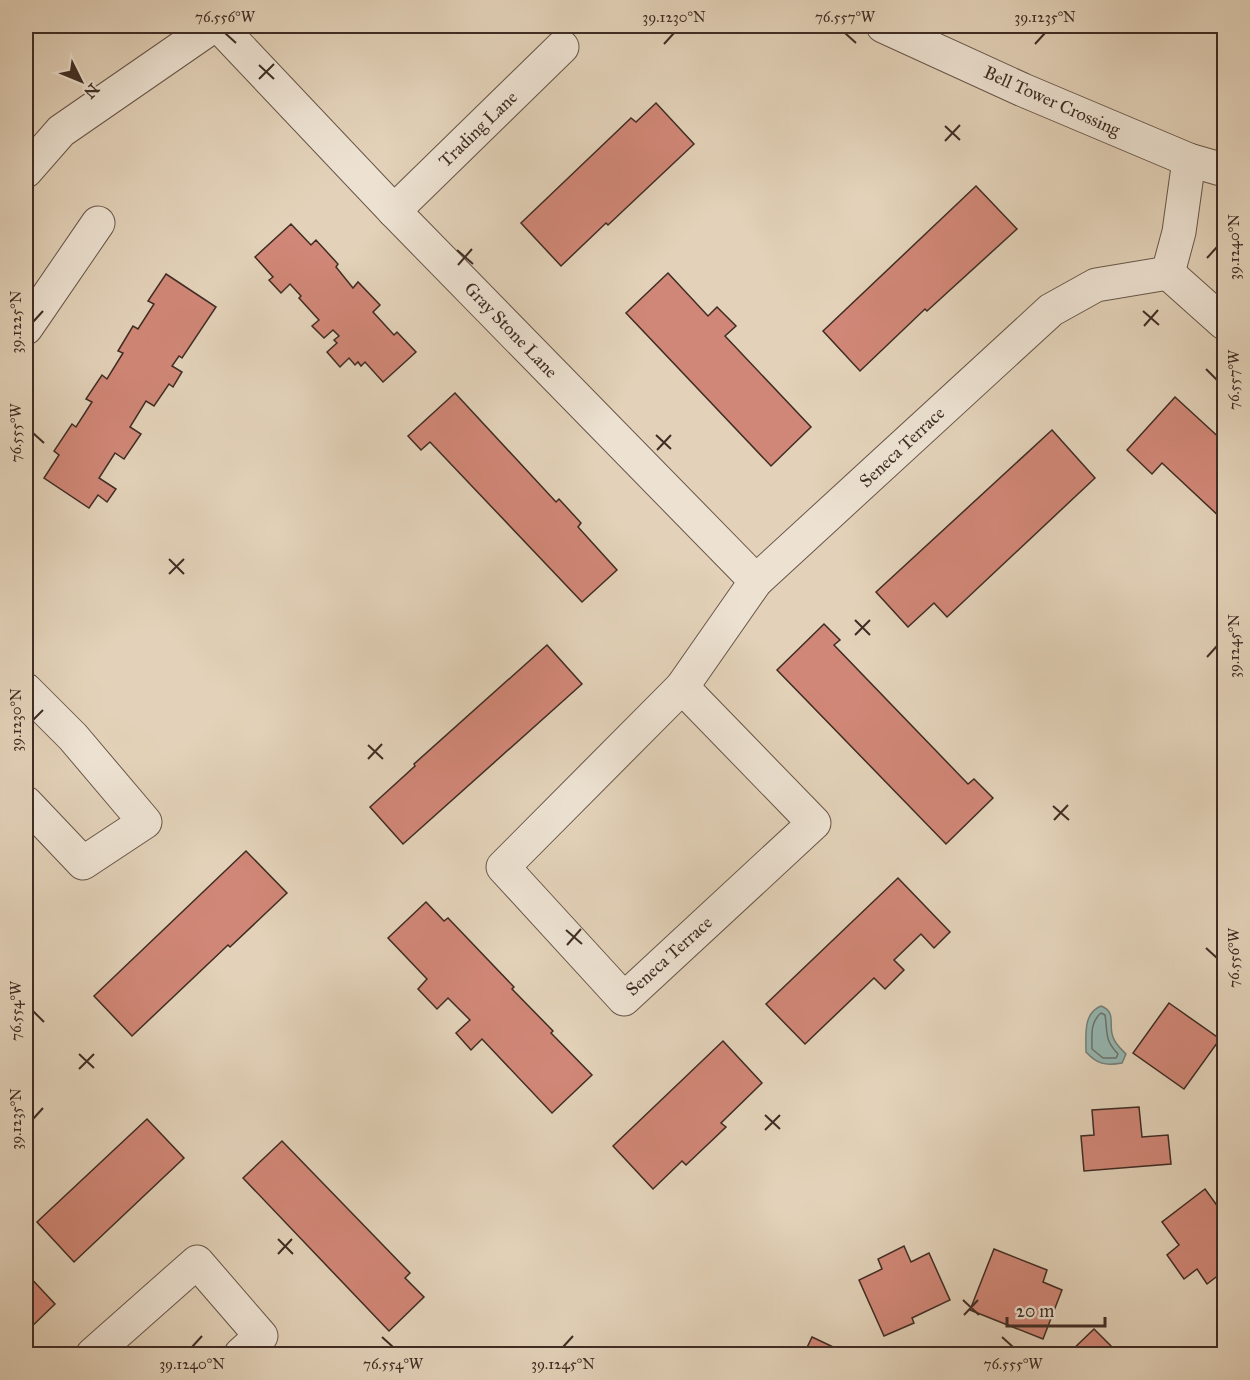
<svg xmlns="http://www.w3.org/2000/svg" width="1250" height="1380" viewBox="0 0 1250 1380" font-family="'IM FELL Great Primer',serif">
  <rect width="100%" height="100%" fill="#e3d2b9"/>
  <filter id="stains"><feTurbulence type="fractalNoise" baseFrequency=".00333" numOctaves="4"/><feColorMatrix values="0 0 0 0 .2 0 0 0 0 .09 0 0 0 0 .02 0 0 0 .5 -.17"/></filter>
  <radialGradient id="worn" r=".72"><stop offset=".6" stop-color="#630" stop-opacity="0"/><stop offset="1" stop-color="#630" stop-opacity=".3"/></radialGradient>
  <path fill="#95b7b2" stroke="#737f79" stroke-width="1.5" d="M1101,1006c16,6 7,19 12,31 2,7 8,12 13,17l-4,9c-17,3 -25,1 -36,-11 0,-17 -3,-39 15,-46z"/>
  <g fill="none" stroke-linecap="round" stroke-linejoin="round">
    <path stroke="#6a726b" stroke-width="1.5" d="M1101,1013l4,2c3,19 -1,24 13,39l-2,4h-13l-11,-9c0,-14 -2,-27 9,-36z"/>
  </g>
  <g fill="#d18777" stroke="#3f2c24" stroke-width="1.5">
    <polygon points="656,103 694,144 608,225 606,223 561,266 521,223 631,118 636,122"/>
    <polygon points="976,186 1017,229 927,311 925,309 860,371 823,331"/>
    <polygon points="291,224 311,245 316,240 338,264 336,267 353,288 358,282 380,305 373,312 394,335 397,332 416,352 383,382 365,362 361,366 358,362 355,365 349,358 340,367 327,352 337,343 334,340 339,336 333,330 324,338 312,326 319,320 299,298 301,296 290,284 281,293 269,280 273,277 255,257"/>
    <polygon points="668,273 708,316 717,307 736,326 725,336 811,427 771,466 626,313"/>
    <polygon points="166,274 216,307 182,358 179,356 172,366 182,372 173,387 169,384 154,406 146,401 130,427 141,434 124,459 115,453 99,478 116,489 107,502 98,495 89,508 44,478 59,455 54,451 72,424 76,427 92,402 86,399 102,375 107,379 123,353 118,351 133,326 138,329 154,304 148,301"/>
    <polygon points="455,393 556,502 559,499 581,523 578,527 617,570 582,602 430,442 421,450 408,436"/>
    <polygon points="1175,397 1224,442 1223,520 1162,463 1152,474 1127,450"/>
    <polygon points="1052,430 1095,478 947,617 934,603 908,627 876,592"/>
    <polygon points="824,624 840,640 834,645 968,784 974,779 993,798 946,844 777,670"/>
    <polygon points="547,645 582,684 403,844 370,807 415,766 414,764"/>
    <polygon points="246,851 287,893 230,947 228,945 132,1036 94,996"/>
    <polygon points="898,878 950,932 934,948 921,934 894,960 904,970 885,989 874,978 805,1044 766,1004"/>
    <polygon points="426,902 444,921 448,918 514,987 512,989 553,1031 551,1033 592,1075 552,1113 482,1039 471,1050 456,1033 470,1020 448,998 437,1009 418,989 427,979 388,938"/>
    <polygon points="1169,1003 1220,1039 1184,1089 1133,1053"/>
    <polygon points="723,1041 762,1083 721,1123 726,1127 686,1165 682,1161 653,1189 613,1146"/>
    <polygon points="1139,1107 1142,1137 1168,1135 1171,1164 1084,1171 1081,1136 1094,1135 1092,1110"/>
    <polygon points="147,1119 184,1158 74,1262 37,1222"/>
    <polygon points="282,1141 410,1273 405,1278 424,1297 389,1331 243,1178"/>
    <polygon points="1205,1189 1224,1215 1224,1271 1207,1284 1197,1269 1184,1279 1167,1255 1179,1245 1162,1222"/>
    <polygon points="904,1246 911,1262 929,1253 950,1300 912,1318 914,1323 884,1336 859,1280 882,1269 878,1259"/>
    <polygon points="994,1249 1047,1270 1043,1282 1062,1290 1043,1339 970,1310"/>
    <polygon points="26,1273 55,1304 26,1332"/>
    <polygon points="1094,1329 1119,1354 1068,1354"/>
    <polygon points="812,1337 848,1354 804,1354"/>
  </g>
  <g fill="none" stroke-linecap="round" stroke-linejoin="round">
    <defs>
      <g id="minor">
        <polyline points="219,26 394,211 756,581"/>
        <polyline points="883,26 1023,90 1189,160 1224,170"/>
        <polyline points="26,171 61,131 213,26"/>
        <polyline points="394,211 562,47"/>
        <polyline points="1168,273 1224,323"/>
        <polyline points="26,328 98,223"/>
        <polygon points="682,687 814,823 624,999 503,867"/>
        <polyline points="682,687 756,581 1051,310 1096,285 1168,273 1179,232 1189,160"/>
        <polyline points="26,690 73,737 145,822 83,863 26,803"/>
        <polyline points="93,1354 197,1262 261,1336 241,1354"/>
      </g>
    </defs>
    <use href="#minor" stroke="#685649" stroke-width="35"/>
    <use href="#minor" stroke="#ede2d2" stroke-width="33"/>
  </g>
  <path fill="none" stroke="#3f2c24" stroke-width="2" d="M225,33l11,10M845,33l11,10M664,44l10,-11M1035,44l10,-11M259,65l15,14M259,79l15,-15M945,126l15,14M945,141l15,-16M457,250l16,14M1207,258l10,-11M458,265l14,-16M1143,311l16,14M33,322l10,-11M1144,326l14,-16M1206,369l11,11M33,433l11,10M656,435l15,14M657,450l14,-15M169,559l15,15M169,574l15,-15M855,620l15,15M855,635l15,-15M1207,657l10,-11M33,720l10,-10M368,745l15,14M368,759l14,-15M1053,806l16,14M1054,820l14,-15M566,930l16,14M567,945l14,-16M1206,948l11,10M33,1011l11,11M79,1054l15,14M79,1069l15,-15M765,1115l15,14M33,1119l10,-11M765,1130l15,-15M278,1239l15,15M278,1254l14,-15M963,1300l16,15M964,1315l14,-15M382,1337l11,10M1002,1337l11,10M192,1347l10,-11M563,1347l10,-11"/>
  <g text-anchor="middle" stroke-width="6" stroke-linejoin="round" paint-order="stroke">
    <g font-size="18" fill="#3f2c24" stroke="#ede2d2">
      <text transform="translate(1052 101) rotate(24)" y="6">Bell Tower Crossing</text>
      <text transform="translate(478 129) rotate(-44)" y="6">Trading Lane</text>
      <text transform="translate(511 330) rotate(46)" y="6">Gray Stone Lane</text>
      <text transform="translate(902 447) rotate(-43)" y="6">Seneca Terrace</text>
      <text transform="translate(669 956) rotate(-42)" y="6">Seneca Terrace</text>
    </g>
  </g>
  <rect width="1250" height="1380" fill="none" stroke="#e3d2b9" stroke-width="66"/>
  <g transform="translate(81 81) rotate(133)" stroke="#ede2d2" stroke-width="4.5" paint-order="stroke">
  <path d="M0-4.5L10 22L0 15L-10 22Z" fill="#3f2c24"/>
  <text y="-9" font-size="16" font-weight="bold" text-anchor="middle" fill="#3f2c24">N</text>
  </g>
  <path d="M1007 1317v9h98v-9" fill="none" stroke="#3f2c24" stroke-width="3"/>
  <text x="1016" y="1317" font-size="18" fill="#3f2c24" stroke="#ede2d2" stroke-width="4.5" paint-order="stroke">20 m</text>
  <rect x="33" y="33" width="1184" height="1314" fill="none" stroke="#3f2c24" stroke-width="2"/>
  <g font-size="15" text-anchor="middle" fill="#3f2c24">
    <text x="225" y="22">76.556°W</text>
    <text x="674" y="22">39.1230°N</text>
    <text x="845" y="22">76.557°W</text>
    <text x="1045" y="22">39.1235°N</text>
    <text transform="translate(1234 247) rotate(-90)" y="5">39.1240°N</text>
    <text transform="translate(16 322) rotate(-90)" y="5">39.1225°N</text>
    <text transform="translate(1234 380) rotate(-90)" y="5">76.557°W</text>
    <text transform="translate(16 433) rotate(-90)" y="5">76.555°W</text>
    <text transform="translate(1234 646) rotate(-90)" y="5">39.1245°N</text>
    <text transform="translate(16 720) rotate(-90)" y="5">39.1230°N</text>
    <text transform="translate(1234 958) rotate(-90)" y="5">76.556°W</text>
    <text transform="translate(16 1011) rotate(-90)" y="5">76.554°W</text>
    <text transform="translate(16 1119) rotate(-90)" y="5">39.1235°N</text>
    <text x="192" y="1369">39.1240°N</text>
    <text x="393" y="1369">76.554°W</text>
    <text x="563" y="1369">39.1245°N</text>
    <text x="1013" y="1369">76.555°W</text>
  </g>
  <rect width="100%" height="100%" filter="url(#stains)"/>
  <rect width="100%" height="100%" fill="url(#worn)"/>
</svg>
